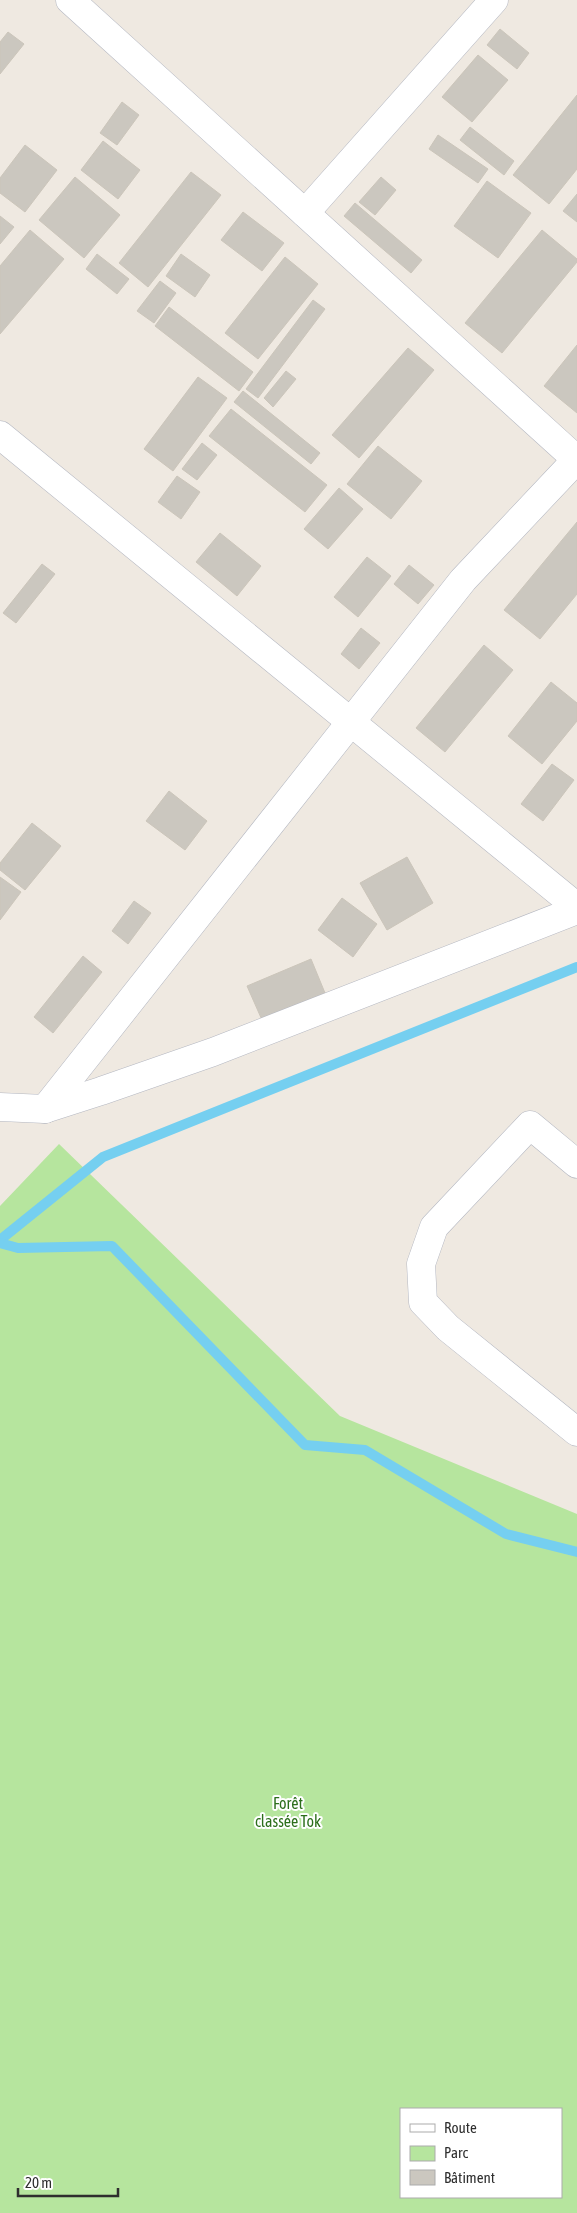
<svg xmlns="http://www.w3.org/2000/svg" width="577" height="2213" viewBox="0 0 577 2213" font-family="'Asap Condensed',sans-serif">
  <rect width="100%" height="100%" fill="#efe9e1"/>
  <path fill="#b6e59e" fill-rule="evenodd" d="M59,1144l281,272 237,98v699h-577v-1007zM401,2109h160v88h-160z"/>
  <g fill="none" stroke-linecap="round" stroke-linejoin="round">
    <g stroke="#75cff0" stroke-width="10">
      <polyline points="0,1240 103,1157 577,967"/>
      <polyline points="0,1243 18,1248 112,1246 305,1445 365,1450 506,1534 577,1552"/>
    </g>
  </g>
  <g fill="#cbc7bf" stroke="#cbc5ba">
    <polygon points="500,29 529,53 517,69 487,45"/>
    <polygon points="8,32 24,44 0,74 0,42"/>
    <polygon points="478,55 508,80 472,122 442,97"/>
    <polygon points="577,95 577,169 549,204 513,175"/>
    <polygon points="122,102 139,115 117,145 100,133"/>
    <polygon points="470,127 514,161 504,175 460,140"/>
    <polygon points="438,135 488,169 478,183 429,149"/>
    <polygon points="103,141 140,170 118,199 81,170"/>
    <polygon points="25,145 57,170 25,212 0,193 0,178"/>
    <polygon points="191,172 221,195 148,287 119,263"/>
    <polygon points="75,177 120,215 84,258 39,220"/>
    <polygon points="381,177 396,190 375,215 359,202"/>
    <polygon points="487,181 531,213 498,258 454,226"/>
    <polygon points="577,194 577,222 563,211"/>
    <polygon points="355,203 422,260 411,273 344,216"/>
    <polygon points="243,212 284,243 262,271 221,240"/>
    <polygon points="0,216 14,227 0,244"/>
    <polygon points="30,230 64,259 0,334 0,266"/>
    <polygon points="542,230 577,259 577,262 502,353 465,323"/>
    <polygon points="97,254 129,279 117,294 86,269"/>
    <polygon points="181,254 210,275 195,297 166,276"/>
    <polygon points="285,257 318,284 258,359 225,333"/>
    <polygon points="160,281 176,293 154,323 137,311"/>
    <polygon points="313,300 325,309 258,398 246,389"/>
    <polygon points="169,307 253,372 239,391 155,326"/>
    <polygon points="577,345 577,413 544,386"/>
    <polygon points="408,348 434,370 359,458 332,435"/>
    <polygon points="286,371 296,379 273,407 264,398"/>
    <polygon points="198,377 227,398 173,471 144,449"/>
    <polygon points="243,391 320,453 311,464 234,402"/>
    <polygon points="231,409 327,485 305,512 209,436"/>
    <polygon points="202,443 217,455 197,480 182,469"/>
    <polygon points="378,446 422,481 391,519 347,484"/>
    <polygon points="177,476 200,492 181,519 158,502"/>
    <polygon points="339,488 363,509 328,549 304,529"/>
    <polygon points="577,522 577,594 540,639 504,610"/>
    <polygon points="220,533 261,566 237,596 196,562"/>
    <polygon points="367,557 391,576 358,617 334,597"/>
    <polygon points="42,564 55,574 16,623 3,613"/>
    <polygon points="409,565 434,585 418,604 394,584"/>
    <polygon points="361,628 380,643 359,669 341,654"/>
    <polygon points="484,645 513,670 445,752 416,728"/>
    <polygon points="551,682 577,703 577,721 542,764 508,736"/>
    <polygon points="552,764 574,780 543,821 521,804"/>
    <polygon points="169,791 207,821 185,850 146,821"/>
    <polygon points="32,823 61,846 25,890 0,870 0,863"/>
    <polygon points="407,857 433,903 387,930 360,883"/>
    <polygon points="0,877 21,892 0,920"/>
    <polygon points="342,898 377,924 353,957 318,930"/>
    <polygon points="134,901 151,913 128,944 112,931"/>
    <polygon points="83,956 102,972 53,1033 34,1017"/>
    <polygon points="311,959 325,993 262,1020 247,986"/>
  </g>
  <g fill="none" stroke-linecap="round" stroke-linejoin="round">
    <defs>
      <g id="minor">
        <polyline points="70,0 577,460"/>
        <polyline points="305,213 494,0"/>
        <polyline points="0,435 577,907"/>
        <polyline points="0,1107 45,1109 101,1091 213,1052 577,910"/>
        <polyline points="45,1109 463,580 577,459"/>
        <polyline points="577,1164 530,1125 434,1227 421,1264 423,1302 448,1328 577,1432"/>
      </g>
    </defs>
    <use href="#minor" stroke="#b4b7c1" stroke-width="29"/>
    <use href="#minor" stroke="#fff" stroke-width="28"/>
  </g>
  <g text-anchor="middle" stroke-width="4" stroke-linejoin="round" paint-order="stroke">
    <g font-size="16" fill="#2c6e1b" stroke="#fff">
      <text x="288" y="1809">Forêt<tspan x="288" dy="18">classée Tok</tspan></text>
    </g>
  </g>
  <rect x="400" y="2108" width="162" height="90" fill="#ffffff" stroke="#ababab"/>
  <rect x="410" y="2124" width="25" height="8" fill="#ffffff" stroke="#ababab"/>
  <text x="444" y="2133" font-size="15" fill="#2e2e2e">Route</text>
  <rect x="410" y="2146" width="25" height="15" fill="#b6e59e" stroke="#ababab"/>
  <text x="444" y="2158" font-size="15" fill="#2e2e2e">Parc</text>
  <rect x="410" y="2170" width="25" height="15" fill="#cbc7bf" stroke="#ababab"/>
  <text x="444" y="2183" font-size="15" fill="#2e2e2e">Bâtiment</text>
  <path d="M18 2188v8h100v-8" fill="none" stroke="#2e2e2e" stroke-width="2.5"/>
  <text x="25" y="2188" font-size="15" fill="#2e2e2e" stroke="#ffffff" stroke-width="4" paint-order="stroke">20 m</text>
</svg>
